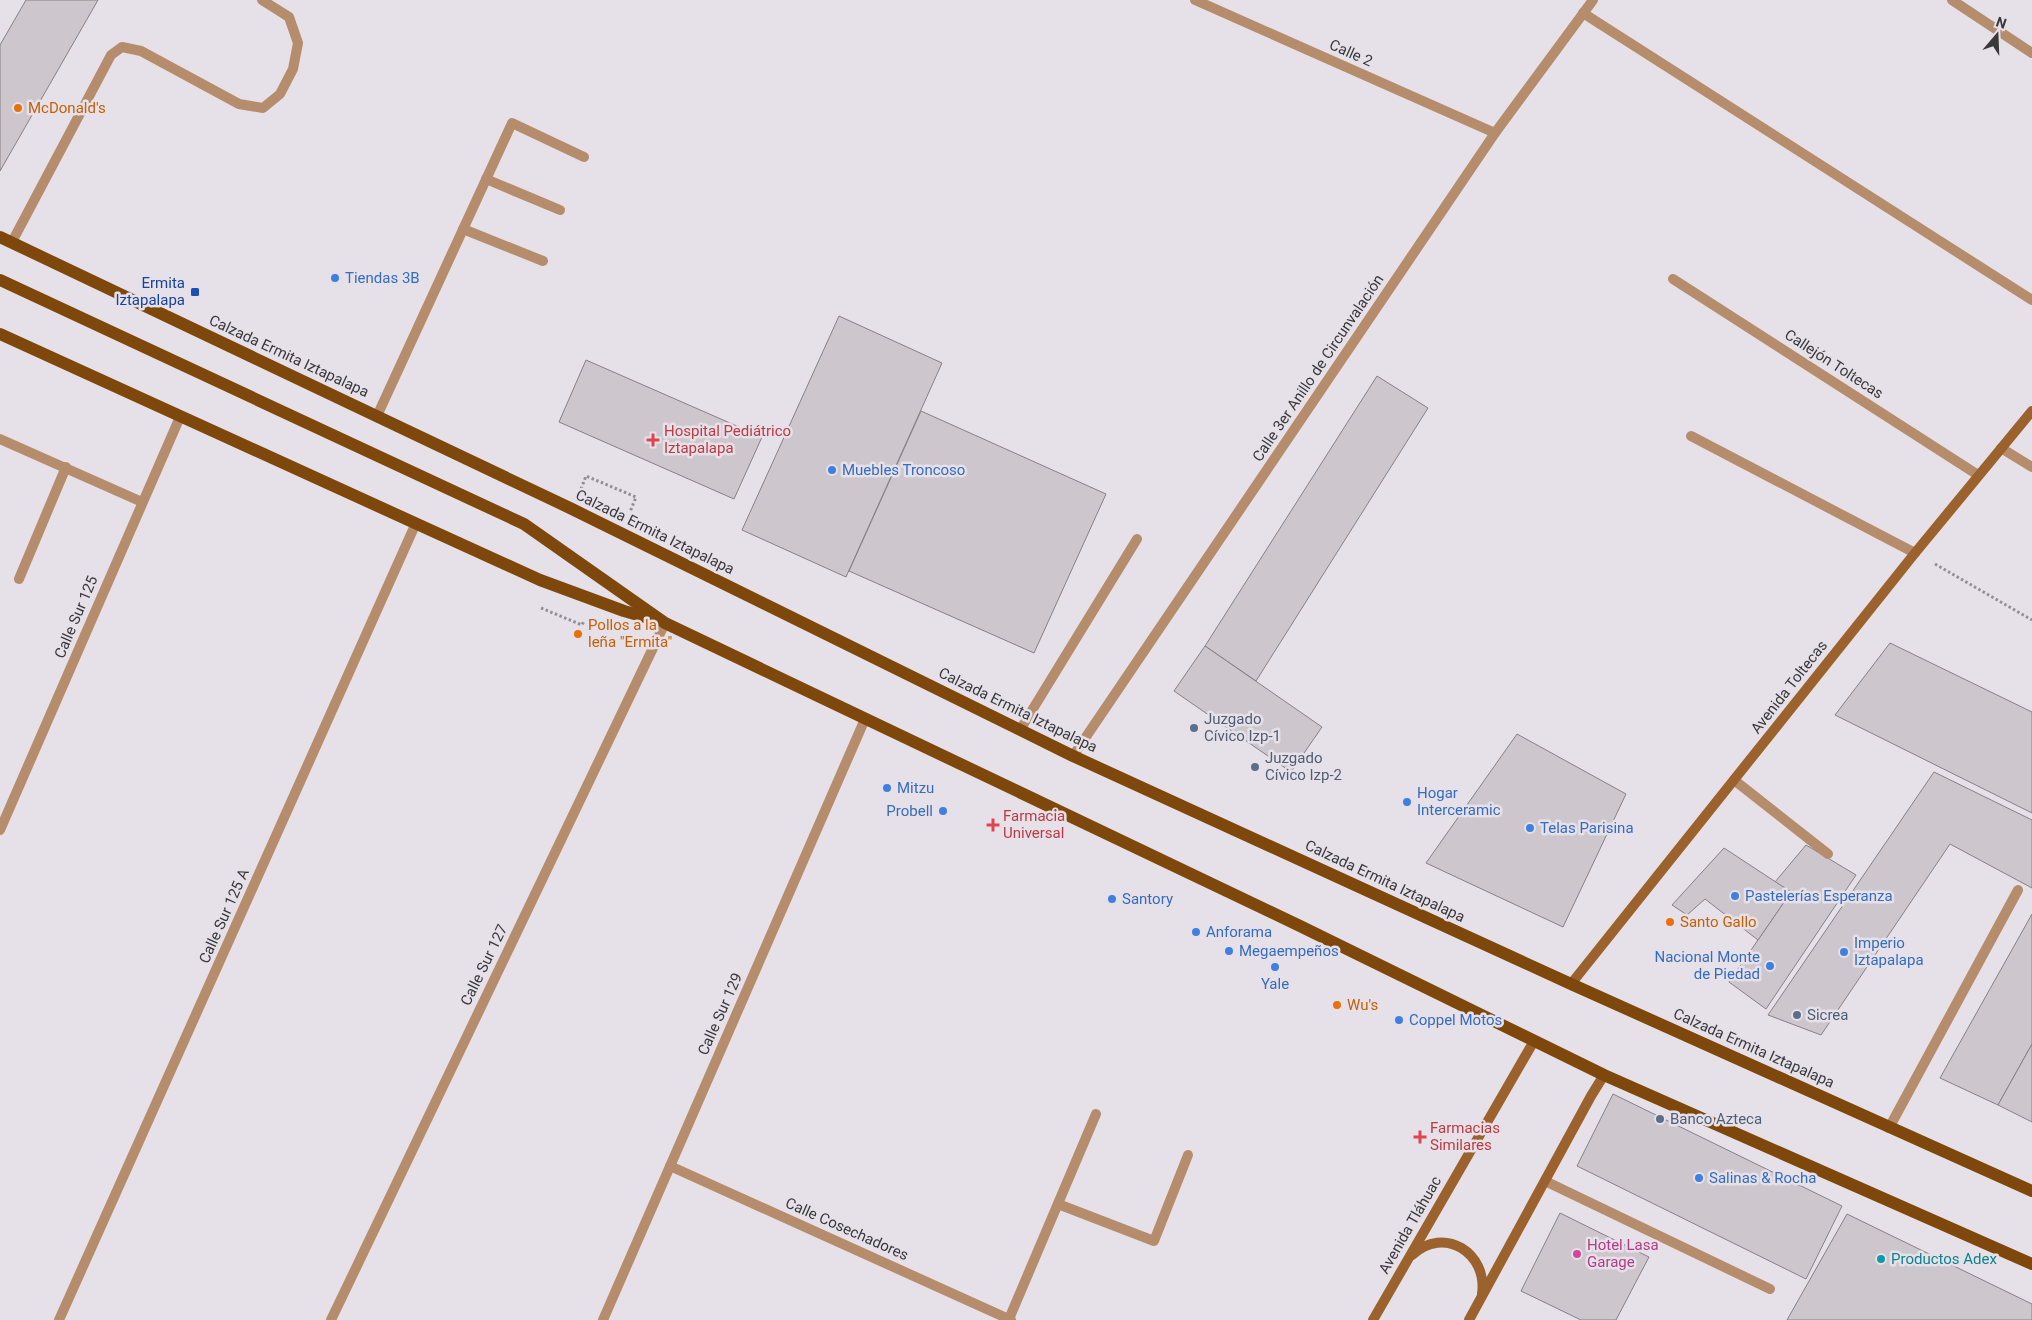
<svg xmlns="http://www.w3.org/2000/svg" width="2032" height="1320" viewBox="0 0 2032 1320" font-family="Roboto,sans-serif">
  <rect width="100%" height="100%" fill="#e6e1e8"/>
  <g fill="#cdc7cd" stroke="#868086">
    <polygon points="26,0 98,0 0,171 0,45"/>
    <polygon points="839,316 942,363 846,577 742,530"/>
    <polygon points="586,360 762,437 734,499 559,422"/>
    <polygon points="1377,376 1428,408 1256,681 1205,646"/>
    <polygon points="921,411 1106,494 1034,653 849,571"/>
    <polygon points="1890,643 2032,712 2032,813 1835,715"/>
    <polygon points="1205,646 1322,727 1291,772 1174,691"/>
    <polygon points="1517,734 1626,794 1563,927 1426,863"/>
    <polygon points="1934,772 2032,820 2032,888 1950,844 1821,1035 1768,1015"/>
    <polygon points="1806,845 1856,875 1766,1009 1729,982 1791,892 1775,882"/>
    <polygon points="1724,848 1791,892 1758,940 1705,899 1687,915 1672,905"/>
    <polygon points="2032,914 2032,1044 1998,1105 1940,1078"/>
    <polygon points="2032,1044 2032,1122 1998,1105"/>
    <polygon points="1613,1094 1842,1206 1806,1279 1577,1166"/>
    <polygon points="1560,1213 1649,1257 1616,1320 1581,1320 1521,1291"/>
    <polygon points="1847,1214 2032,1304 2032,1320 1787,1320"/>
  </g>
  <g fill="none" stroke-linecap="round" stroke-linejoin="round">
    <g stroke="#928f93" stroke-width="3" stroke-dasharray="2.5 2.5" stroke-linecap="butt">
      <polyline points="581,489 586,476 636,497 630,512"/>
      <polyline points="1935,564 2032,620"/>
      <polyline points="541,608 582,625 584,621"/>
    </g>
    <g stroke="#b58d6c" stroke-width="10">
      <polyline points="1952,0 2032,53"/>
      <polyline points="486,179 560,210"/>
      <polyline points="463,229 543,261"/>
      <polyline points="12,242 111,55 122,47 141,51 239,104 263,108 280,94 293,69 298,43 289,17 262,0"/>
      <polyline points="1673,279 1978,475"/>
      <polyline points="377,416 512,123 584,157"/>
      <polyline points="1691,436 1915,553"/>
      <polyline points="0,439 142,502"/>
      <polyline points="2001,448 2032,467"/>
      <polyline points="19,579 66,467"/>
      <polyline points="1020,730 1137,539"/>
      <polyline points="1734,780 1828,854"/>
      <polyline points="1889,1128 2018,890"/>
      <polyline points="1545,1181 1770,1289"/>
      <polyline points="1058,1204 1154,1241 1188,1155"/>
      <polyline points="1009,1319 1096,1114"/>
    </g>
    <g stroke="#b58d6c" stroke-width="10">
      <polyline points="1195,0 1495,133"/>
      <polyline points="1583,13 2032,300"/>
      <polyline points="1073,756 1495,133 1593,0"/>
      <polyline points="0,830 180,417"/>
      <polyline points="670,1166 1011,1320"/>
      <polyline points="59,1320 416,523"/>
      <polyline points="331,1320 665,623"/>
      <polyline points="603,1320 865,719"/>
    </g>
    <g stroke="#9b622d" stroke-width="10">
      <polyline points="1571,984 1915,553 2032,411"/>
      <path d="M1412,1255c32,-30 76,-2 70,39"/>
      <polyline points="1373,1320 1534,1041"/>
      <polyline points="1469,1320 1591,1096 1604,1075"/>
    </g>
    <g stroke="#7e470c" stroke-width="12">
      <polyline points="0,237 572,509 1073,756 1571,984 2032,1191"/>
      <polyline points="0,280 524,524 665,623 1300,926 1604,1075 2032,1264"/>
      <polyline points="0,334 540,580 624,611 655,620"/>
    </g>
  </g>
  <g fill="#e8710a" stroke="#e6e1e8" stroke-width="2">
    <circle cx="18" cy="108" r="5"/>
    <circle cx="578" cy="634" r="5"/>
    <circle cx="1670" cy="922" r="5"/>
    <circle cx="1337" cy="1005" r="5"/>
  </g>
  <g fill="#3f7fe0" stroke="#e6e1e8" stroke-width="2">
    <circle cx="335" cy="278" r="5"/>
    <circle cx="832" cy="470" r="5"/>
    <circle cx="887" cy="788" r="5"/>
    <circle cx="1407" cy="802" r="5"/>
    <circle cx="943" cy="811" r="5"/>
    <circle cx="1530" cy="828" r="5"/>
    <circle cx="1735" cy="896" r="5"/>
    <circle cx="1112" cy="899" r="5"/>
    <circle cx="1196" cy="932" r="5"/>
    <circle cx="1229" cy="951" r="5"/>
    <circle cx="1844" cy="952" r="5"/>
    <circle cx="1770" cy="966" r="5"/>
    <circle cx="1275" cy="967" r="5"/>
    <circle cx="1399" cy="1020" r="5"/>
    <circle cx="1699" cy="1178" r="5"/>
  </g>
  <rect fill="#1a4fb4" stroke="#e6e1e8" stroke-width="2" x="190" y="287" width="10" height="10" rx="2.5"/>
  <g fill="#e0444e" stroke="#e6e1e8" stroke-width="2">
    <path d="M650.5 432.5h5v5h5v5h-5v5h-5v-5h-5v-5h5z"/>
    <path d="M990.5 817.5h5v5h5v5h-5v5h-5v-5h-5v-5h5z"/>
    <path d="M1417.5 1129.5h5v5h5v5h-5v5h-5v-5h-5v-5h5z"/>
  </g>
  <g fill="#5c6f8a" stroke="#e6e1e8" stroke-width="2">
    <circle cx="1194" cy="728" r="5"/>
    <circle cx="1255" cy="767" r="5"/>
    <circle cx="1797" cy="1015" r="5"/>
    <circle cx="1660" cy="1119" r="5"/>
  </g>
  <circle fill="#d1479c" stroke="#e6e1e8" stroke-width="2" cx="1577" cy="1254" r="5"/>
  <circle fill="#0f9aa8" stroke="#e6e1e8" stroke-width="2" cx="1881" cy="1259" r="5"/>
  <g text-anchor="middle" stroke-width="5" stroke-linejoin="round" paint-order="stroke">
    <g font-size="15" fill="#39383a" stroke="#e6e1e8">
      <text transform="translate(1351 53) rotate(24)" y="5">Calle 2</text>
      <text transform="translate(289 356) rotate(25)" y="5">Calzada Ermita Iztapalapa</text>
      <text transform="translate(1834 364) rotate(33)" y="5">Callejón Toltecas</text>
      <text transform="translate(1318 368) rotate(-56)" y="5">Calle 3er Anillo de Circunvalación</text>
      <text transform="translate(655 532) rotate(26)" y="5">Calzada Ermita Iztapalapa</text>
      <text transform="translate(76 617) rotate(-67)" y="5">Calle Sur 125</text>
      <text transform="translate(1789 687) rotate(-52)" y="5">Avenida Toltecas</text>
      <text transform="translate(1018 710) rotate(26)" y="5">Calzada Ermita Iztapalapa</text>
      <text transform="translate(1385 881) rotate(25)" y="5">Calzada Ermita Iztapalapa</text>
      <text transform="translate(224 916) rotate(-66)" y="5">Calle Sur 125 A</text>
      <text transform="translate(484 965) rotate(-64)" y="5">Calle Sur 127</text>
      <text transform="translate(720 1014) rotate(-66)" y="5">Calle Sur 129</text>
      <text transform="translate(1754 1048) rotate(24)" y="5">Calzada Ermita Iztapalapa</text>
      <text transform="translate(1410 1225) rotate(-60)" y="5">Avenida Tláhuac</text>
      <text transform="translate(847 1229) rotate(24)" y="5">Calle Cosechadores</text>
    </g>
    <g font-size="15" fill="#c56008" stroke="#e6e1e8" text-anchor="start">
      <text x="28" y="113">McDonald's</text>
      <text x="588" y="630">Pollos a la<tspan x="588" dy="17">leña "Ermita"</tspan></text>
      <text x="1680" y="927">Santo Gallo</text>
      <text x="1347" y="1010">Wu's</text>
    </g>
    <g font-size="15" fill="#366cbe" stroke="#e6e1e8" text-anchor="start">
      <text x="345" y="283">Tiendas 3B</text>
      <text x="842" y="475">Muebles Troncoso</text>
      <text x="897" y="793">Mitzu</text>
      <text x="1417" y="798">Hogar<tspan x="1417" dy="17">Interceramic</tspan></text>
      <text x="933" y="816" text-anchor="end">Probell</text>
      <text x="1540" y="833">Telas Parisina</text>
      <text x="1745" y="901">Pastelerías Esperanza</text>
      <text x="1122" y="904">Santory</text>
      <text x="1206" y="937">Anforama</text>
      <text x="1854" y="948">Imperio<tspan x="1854" dy="17">Iztapalapa</tspan></text>
      <text x="1239" y="956">Megaempeños</text>
      <text x="1760" y="962" text-anchor="end">Nacional Monte<tspan x="1760" dy="17">de Piedad</tspan></text>
      <text x="1275" y="989" text-anchor="middle">Yale</text>
      <text x="1409" y="1025">Coppel Motos</text>
      <text x="1709" y="1183">Salinas &amp; Rocha</text>
    </g>
    <g font-size="15" fill="#164399" stroke="#e6e1e8" text-anchor="end">
      <text x="185" y="288">Ermita<tspan x="185" dy="17">Iztapalapa</tspan></text>
    </g>
    <g font-size="15" fill="#be3a42" stroke="#e6e1e8" text-anchor="start">
      <text x="664" y="436">Hospital Pediátrico<tspan x="664" dy="17">Iztapalapa</tspan></text>
      <text x="1003" y="821">Farmacia<tspan x="1003" dy="17">Universal</tspan></text>
      <text x="1430" y="1133">Farmacias<tspan x="1430" dy="17">Similares</tspan></text>
    </g>
    <g font-size="15" fill="#4e5e75" stroke="#e6e1e8" text-anchor="start">
      <text x="1204" y="724">Juzgado<tspan x="1204" dy="17">Cívico Izp-1</tspan></text>
      <text x="1265" y="763">Juzgado<tspan x="1265" dy="17">Cívico Izp-2</tspan></text>
      <text x="1807" y="1020">Sicrea</text>
      <text x="1670" y="1124">Banco Azteca</text>
    </g>
    <g font-size="15" fill="#b23c85" stroke="#e6e1e8" text-anchor="start">
      <text x="1587" y="1250">Hotel Lasa<tspan x="1587" dy="17">Garage</tspan></text>
    </g>
    <g font-size="15" fill="#0d838f" stroke="#e6e1e8" text-anchor="start">
      <text x="1891" y="1264">Productos Adex</text>
    </g>
  </g>
  <g transform="translate(1997 35) rotate(19)" stroke="#e6e1e8" stroke-width="4" paint-order="stroke">
  <path d="M0-4L9 19L0 12L-9 19Z" fill="#39383a"/>
  <text y="-8" font-size="14" font-weight="bold" text-anchor="middle" fill="#39383a">N</text>
  </g>
</svg>
